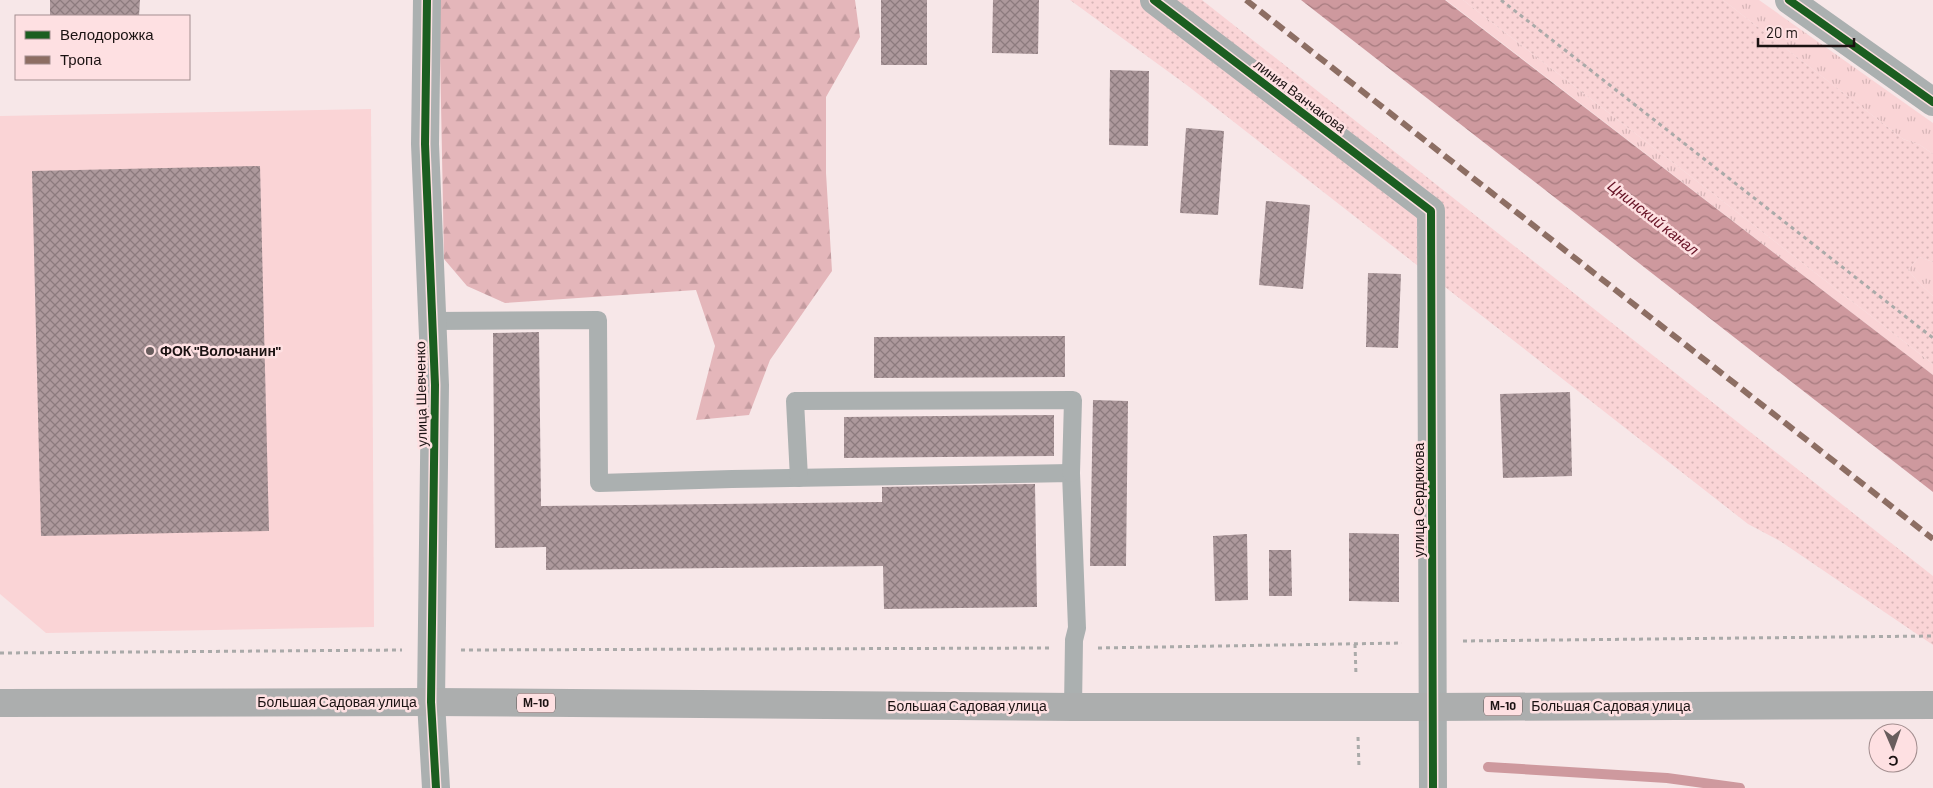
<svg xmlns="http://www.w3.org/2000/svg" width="1933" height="788" viewBox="0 0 1933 788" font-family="Barlow,sans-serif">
  <defs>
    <pattern id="grass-tufts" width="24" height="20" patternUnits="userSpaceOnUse" patternTransform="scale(1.25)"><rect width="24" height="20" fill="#fad4d6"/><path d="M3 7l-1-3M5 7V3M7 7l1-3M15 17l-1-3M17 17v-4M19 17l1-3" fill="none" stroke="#d6b5b7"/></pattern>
    <pattern id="forest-firs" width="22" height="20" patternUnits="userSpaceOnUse" patternTransform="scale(1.25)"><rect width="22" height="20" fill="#e4b6ba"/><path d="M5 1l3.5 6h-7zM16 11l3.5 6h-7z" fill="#c39b9f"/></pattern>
    <pattern id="park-dots" width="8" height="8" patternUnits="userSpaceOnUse" patternTransform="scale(1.25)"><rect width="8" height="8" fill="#fad4d6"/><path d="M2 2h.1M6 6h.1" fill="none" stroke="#d6b5b7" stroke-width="1.8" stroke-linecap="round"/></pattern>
    <pattern id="water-waves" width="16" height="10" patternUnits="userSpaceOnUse" patternTransform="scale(1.25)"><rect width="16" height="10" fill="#ce999e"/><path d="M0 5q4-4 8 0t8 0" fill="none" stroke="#a67b7f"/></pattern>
    <pattern id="building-cross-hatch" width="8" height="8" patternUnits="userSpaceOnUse" patternTransform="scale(1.25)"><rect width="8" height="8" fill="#ad999c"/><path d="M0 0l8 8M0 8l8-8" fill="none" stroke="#8c7b7e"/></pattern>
  </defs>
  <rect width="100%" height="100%" fill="#f7e7e8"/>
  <g fill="url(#grass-tufts)">
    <polygon points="1446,0 1463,0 1933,364 1933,375"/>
    <polygon points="1723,0 1759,0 1933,123 1933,154 1920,145 1903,139"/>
    <polygon points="1919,257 1933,262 1933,296 1919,283 1908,270"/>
  </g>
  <polygon fill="url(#forest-firs)" points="439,0 855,0 860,37 826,97 826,173 832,271 770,360 749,415 696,420 715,346 696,290 505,303 467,286 444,259"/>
  <g fill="url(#park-dots)">
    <polygon points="1070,0 1202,0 1933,576 1933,645 1780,541 1748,524 1188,86"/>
    <polygon points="1463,0 1723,0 1903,139 1920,145 1933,154 1933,262 1919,257 1908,270 1919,283 1933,296 1933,364"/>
  </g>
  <polygon fill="#fad4d6" points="371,109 374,627 46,633 0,594 0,116"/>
  <polygon fill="url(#water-waves)" points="1301,0 1445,0 1933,375 1933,492"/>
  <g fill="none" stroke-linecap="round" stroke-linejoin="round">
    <polyline stroke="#ce999e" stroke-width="10" points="1488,767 1667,778 1740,788"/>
  </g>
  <g fill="url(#building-cross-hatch)">
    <polygon points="50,0 140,0 139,16 50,16"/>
    <rect x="881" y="0" width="46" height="65"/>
    <polygon points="993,0 1039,0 1038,54 992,53"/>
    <polygon points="1110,70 1149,71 1148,146 1109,145"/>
    <polygon points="1186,128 1224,131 1218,215 1180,213"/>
    <polygon points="260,166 269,531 41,536 32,171"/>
    <polygon points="1266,201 1310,205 1303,289 1259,285"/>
    <polygon points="1368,273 1401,274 1398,348 1366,347"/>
    <polygon points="539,332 541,506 882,502 882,487 1035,484 1037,607 884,609 883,566 546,570 546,547 495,548 493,333"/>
    <polygon points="1065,336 1065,377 874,378 874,337"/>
    <polygon points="1570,392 1572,476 1503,478 1500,394"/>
    <polygon points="1093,400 1128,401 1126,566 1090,566"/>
    <polygon points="1054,415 1054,456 844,458 844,417"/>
    <polygon points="1349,533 1399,534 1399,602 1349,601"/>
    <polygon points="1247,534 1248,600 1215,601 1213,536"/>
    <polygon points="1269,550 1291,550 1292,596 1269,596"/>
  </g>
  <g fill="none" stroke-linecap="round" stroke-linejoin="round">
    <g stroke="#aaaaa9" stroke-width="3" stroke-dasharray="4 4" stroke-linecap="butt">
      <polyline points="1501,0 1933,338"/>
      <polyline points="1463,641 1933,636"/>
      <polyline points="1355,644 1356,676"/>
      <polyline points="1098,648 1402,643"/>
      <polyline points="461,650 1049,648"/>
      <polyline points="0,653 402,650"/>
      <polyline points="1358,737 1359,767"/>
    </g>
    <g stroke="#abb0b0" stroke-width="18">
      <polyline points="432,321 598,320 599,483 732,479 1071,473 1077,628 1074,640 1073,707"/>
      <polyline points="799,478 795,401 1073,400 1071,473"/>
    </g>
    <g stroke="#abb0b0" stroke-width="28">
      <polyline points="427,0 425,144 435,385 431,702 436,788"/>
      <polyline points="1154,0 1431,211 1433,788"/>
    </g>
    <polyline stroke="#abb0b0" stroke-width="28" points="1789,0 1933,102"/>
    <polyline stroke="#acaeae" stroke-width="28" points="0,703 431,702 1073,707 1432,707 1933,705"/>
    <polyline stroke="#8d6e63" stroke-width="6" stroke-dasharray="12 6" stroke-linecap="butt" points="1246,0 1933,539"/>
    <defs>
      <g id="cycleway">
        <polyline points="427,0 425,144 435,385 431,702 436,788"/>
        <polyline points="1154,0 1431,211 1433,788"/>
        <polyline points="1789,0 1933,102"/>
      </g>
    </defs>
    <use href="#cycleway" stroke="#fee0e2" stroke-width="11"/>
    <use href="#cycleway" stroke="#1b5e20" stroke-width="8"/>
  </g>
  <circle fill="#685d5d" stroke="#fee0e2" stroke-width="2" cx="150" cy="351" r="5"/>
  <g text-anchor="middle" stroke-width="5" stroke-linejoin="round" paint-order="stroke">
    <g fill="#fee0e2" stroke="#5f5050" stroke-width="1">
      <rect x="517" y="693.5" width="38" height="19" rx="4"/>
      <rect x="1484" y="696.5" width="38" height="19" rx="4"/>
    </g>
    <g font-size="12" font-weight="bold" fill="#1b1212">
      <text x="536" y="707">М-10</text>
      <text x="1503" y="710">М-10</text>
    </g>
    <g font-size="14" fill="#1b1212" stroke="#fee0e2">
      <text transform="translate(1300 96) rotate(37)" y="5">линия Ванчакова</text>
      <text transform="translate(421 394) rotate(-91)" y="5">улица Шевченко</text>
      <text transform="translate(1419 500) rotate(-90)" y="5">улица Сердюкова</text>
      <text x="337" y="707">Большая Садовая улица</text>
      <text x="967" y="711">Большая Садовая улица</text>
      <text x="1611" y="711">Большая Садовая улица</text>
    </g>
    <g font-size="14" font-weight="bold" fill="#1b1212" stroke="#fee0e2" text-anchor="start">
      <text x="160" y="356">ФОК "Волочанин"</text>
    </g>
    <g font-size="15" font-style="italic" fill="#661225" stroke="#fee0e2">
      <text transform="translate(1653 218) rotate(38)" y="5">Цнинский канал</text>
    </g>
  </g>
  <rect x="15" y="15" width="175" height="65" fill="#fee0e2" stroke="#a38e8f"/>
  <rect x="25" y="31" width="25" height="8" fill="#1b5e20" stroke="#a38e8f"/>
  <text x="60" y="40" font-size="15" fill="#1b1212">Велодорожка</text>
  <rect x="25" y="56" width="25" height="8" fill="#8d6e63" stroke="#a38e8f"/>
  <text x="60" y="65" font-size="15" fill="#1b1212">Тропа</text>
  <g transform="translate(1893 748) rotate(178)"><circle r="24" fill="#fee0e2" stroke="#a38e8f"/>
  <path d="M0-4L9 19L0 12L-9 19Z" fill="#685d5d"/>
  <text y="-8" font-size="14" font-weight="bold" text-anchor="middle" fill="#1b1212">С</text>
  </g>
  <path d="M1758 38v8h96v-8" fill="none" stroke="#1b1212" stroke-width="2.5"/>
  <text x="1766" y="38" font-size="15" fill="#1b1212" stroke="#fee0e2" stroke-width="4" paint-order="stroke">20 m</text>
</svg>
